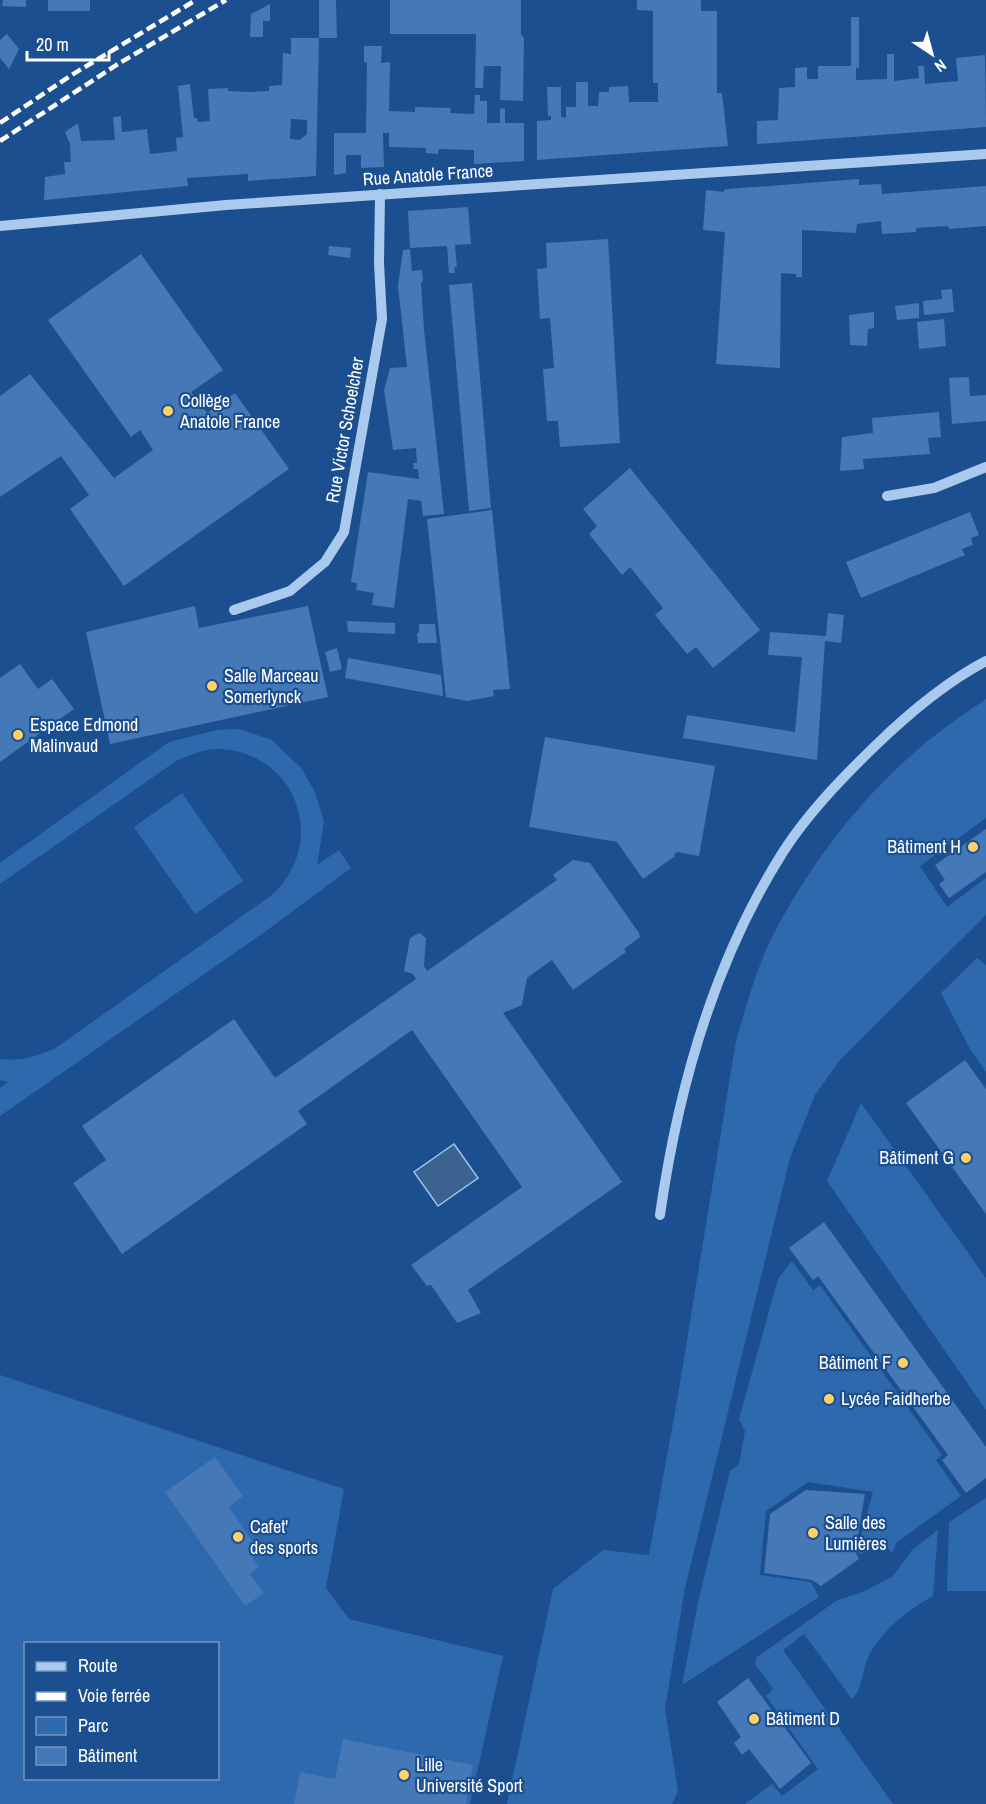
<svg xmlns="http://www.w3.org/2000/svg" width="986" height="1804" viewBox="0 0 986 1804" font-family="'Archivo Narrow',sans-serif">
  <rect width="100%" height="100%" fill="#1b4f8f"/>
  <g fill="#2e69ad" fill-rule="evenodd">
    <path d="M986,699v119l-66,48 27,41 39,-29v37l-146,145 -25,35 -25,63 -105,430 -20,121 13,82 -6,13h-165l46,-215 50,-39 46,5 29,-160 58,-354c10,-35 20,-71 36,-104 39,-76 97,-151 166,-204 15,-12 32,-23 48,-34z"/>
    <path d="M239,729l33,11 30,29 13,23 9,29 -7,44 22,-15 12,18 -85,63 -266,185v-28l8,-6 -8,-2v-21c19,3 36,-3 54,-10l218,-154c56,-52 26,-141 -51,-146 -16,-1 -31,6 -45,12l-176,123v-21l169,-121 48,-12z"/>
    <polygon points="182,793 243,881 195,914 134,827"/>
    <polygon points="977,958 986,965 986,1072 970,1049 941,993"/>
    <polygon points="861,1103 986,1278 986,1410 827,1181"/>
    <polygon points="792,1261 813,1290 820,1285 942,1455 936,1460 961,1496 897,1542 892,1553 882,1542 861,1554 857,1550 873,1492 808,1482 766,1511 760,1575 811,1582 819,1597 682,1685 699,1598 730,1471 739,1464 745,1431 739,1419 778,1279"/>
    <path d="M0,1375l344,114 -18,99 23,31 154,37 -33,148h-470zM26,1644h192v134h-192z"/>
    <polygon points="986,1498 986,1591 947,1591 949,1522"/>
    <path d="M938,1530l-5,66c-25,14 -54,36 -66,64 -5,13 -5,30 -15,39l-48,-65 -21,16 110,154h-148l27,-20 10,12 36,-27 -52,-73 7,-7 -18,-25 1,-6 80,-57 29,-10 28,-15 19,-26z"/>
  </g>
  <polygon fill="#3c6290" stroke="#9cc4f0" stroke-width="1.5" points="454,1144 478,1178 438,1206 414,1172"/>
  <g fill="#4478b7" fill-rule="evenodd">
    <polygon points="3,0 26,0 26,7 2,6"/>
    <rect x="48" y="0" width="42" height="11"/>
    <path d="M319,0h17l1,38h-18l-3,138 -68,5v-7l-61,4 1,8 -144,14 1,-23 20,-3 -1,-12h7l-1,-18 -5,-12 13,-9 3,18 34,-1 -2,-23 8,-1 1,16 25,-3 3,25 27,-3 -1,-13 7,-1 -5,-51 12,-2 4,34h3l1,4 12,-1 -2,-32 20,-1v3l21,1 20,-1v-5l13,-1 1,-32 8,1v-16h28zM291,119l16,1v14l-7,6 -10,-1z"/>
    <polygon points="390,0 521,0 521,34 524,38 523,101 500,100 501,66 484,66 483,88 475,88 476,34 390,34"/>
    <polygon points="637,0 701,0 701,11 717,11 717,93 722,93 728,146 537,160 537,121 551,120 551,116 548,116 547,87 561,87 561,117 566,118 566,107 576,107 576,82 588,82 588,106 598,106 599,92 609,92 609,87 628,86 629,102 658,102 658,83 653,83 653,11 637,10"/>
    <polygon points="270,4 270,21 263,21 263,37 250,37 251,14"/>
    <polygon points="851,17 859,17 859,68 856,68 856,80 887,79 887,54 894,54 894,81 919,78 918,66 924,66 925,84 958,81 956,58 985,55 986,127 757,144 757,121 778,120 779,88 795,87 795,68 807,67 807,79 818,79 818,66 851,66"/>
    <polygon points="7,34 19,49 9,69 0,58 0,40"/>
    <polygon points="364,46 382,46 381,63 390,62 389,111 415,112 415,107 451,108 450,113 474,114 475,95 480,95 480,101 487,101 487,123 500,123 500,108 505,109 505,123 524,123 524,161 474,164 474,150 439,149 438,154 426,153 426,148 389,147 389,133 383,133 384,167 361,168 361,155 346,155 346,173 334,175 334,133 366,133 367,63 364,62"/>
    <polygon points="859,179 859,185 881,184 882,194 986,186 986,226 949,229 948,226 916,228 916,232 882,234 881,221 857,224 856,233 802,230 802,277 796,277 796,274 781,273 780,368 716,364 725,232 703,230 706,190 724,192 724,190 728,189"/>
    <polygon points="468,207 471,244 455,245 457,267 454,267 455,273 449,273 447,246 410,248 408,211"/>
    <polygon points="608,239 620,443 560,447 558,421 547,421 543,369 554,368 550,318 540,319 537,269 547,268 546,243"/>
    <polygon points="329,246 351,248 350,258 328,255"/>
    <polygon points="410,249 412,271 422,270 423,282 421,282 424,329 444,514 423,516 421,501 408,499 394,608 372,605 374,593 356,590 357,583 351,582 368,472 419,479 418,469 414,469 413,463 417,463 416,448 393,450 384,390 390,368 407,367 398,286 403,250"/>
    <polygon points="141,254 223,370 191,392 207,413 235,393 289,469 124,586 70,509 89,495 61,456 0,497 0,396 30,374 114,478 153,450 140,430 131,437 48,320"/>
    <polygon points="472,283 491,508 469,511 449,285"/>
    <polygon points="952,289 954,312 924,315 923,301 942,299 941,290"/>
    <polygon points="919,303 919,318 897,320 895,306"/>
    <polygon points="874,312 874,328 868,329 867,346 850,345 849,315"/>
    <polygon points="944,319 946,346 919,349 917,322"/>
    <polygon points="969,377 970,396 986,395 986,421 952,424 949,378"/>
    <polygon points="939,412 941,437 928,438 930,454 863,459 864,469 840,471 842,437 873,433 872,418"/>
    <polygon points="630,468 760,630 713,668 696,647 687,654 655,615 663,608 630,567 622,575 589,534 597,526 583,509"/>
    <polygon points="492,510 510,689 493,690 494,696 467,701 446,697 427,519"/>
    <polygon points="970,512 979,535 971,538 973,545 962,549 965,555 861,598 846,562"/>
    <polygon points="195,606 199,628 308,606 328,697 110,744 86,632"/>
    <polygon points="828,613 844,615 841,643 825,641 817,760 683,738 687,715 795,732 802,657 768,655 770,632 826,636"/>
    <polygon points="347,621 395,623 395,634 348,632"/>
    <polygon points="419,624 435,624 437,643 418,643 417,633 419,633"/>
    <polygon points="337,648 342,669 330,672 325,652"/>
    <polygon points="348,658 441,675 443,696 345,678"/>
    <polygon points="20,664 38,689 52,679 74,709 0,762 0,678"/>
    <polygon points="545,737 715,766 699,856 677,852 674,855 675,856 643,879 617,842 529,827"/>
    <polygon points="986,829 986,872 949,898 939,884 945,880 935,865"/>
    <polygon points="573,860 590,863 639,933 640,937 624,949 626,952 573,990 552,960 527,978 522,1005 503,1013 622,1182 468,1290 481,1313 457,1323 431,1285 427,1286 411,1265 522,1187 412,1030 298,1111 307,1124 122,1254 73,1183 106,1160 82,1126 234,1019 275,1078 416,979 413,974 404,971 410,938 413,936 420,933 426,938 424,966 427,971 557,880 553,875"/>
    <polygon points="965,1060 986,1089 986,1214 906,1103"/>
    <polygon points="824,1222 986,1447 986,1478 966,1493 942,1460 948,1455 818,1276 813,1280 789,1248"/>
    <polygon points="215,1457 243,1496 229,1507 257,1548 250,1554 259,1567 250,1574 264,1593 245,1606 165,1492"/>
    <polygon points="806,1490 865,1494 855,1551 859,1559 821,1586 812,1580 764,1573 770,1514"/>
    <polygon points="748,1678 811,1763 780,1789 749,1749 742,1755 734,1743 741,1737 717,1702"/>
    <polygon points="343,1739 473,1765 466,1804 294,1804 300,1772 335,1779"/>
  </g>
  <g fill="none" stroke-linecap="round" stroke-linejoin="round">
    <g stroke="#a9c9ee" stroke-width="10">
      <polyline points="0,226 226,205 986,154"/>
      <polyline points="887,496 934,488 986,467"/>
      <polyline points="234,610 290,591 325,562 344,532 382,319 379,263 380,194"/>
      <path d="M660,1215c18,-127 54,-254 123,-363 25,-39 59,-74 92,-106 33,-32 69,-63 111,-85"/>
    </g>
    <g stroke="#fff" stroke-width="4.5" stroke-dasharray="10 4.5" stroke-linecap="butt">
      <polyline points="0,123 70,76 196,0"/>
      <polyline points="0,141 118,64 226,0"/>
    </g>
  </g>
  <g fill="#ffd166" stroke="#1b4f8f" stroke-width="2">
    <circle cx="168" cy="411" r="6"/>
    <circle cx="212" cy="686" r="6"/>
    <circle cx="18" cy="735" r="6"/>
    <circle cx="973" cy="847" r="6"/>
    <circle cx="966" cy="1158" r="6"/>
    <circle cx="903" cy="1363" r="6"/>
    <circle cx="829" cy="1399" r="6"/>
    <circle cx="813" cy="1533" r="6"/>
    <circle cx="238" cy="1537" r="6"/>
    <circle cx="754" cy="1719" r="6"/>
    <circle cx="404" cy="1775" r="6"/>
  </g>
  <g text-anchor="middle" stroke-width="4.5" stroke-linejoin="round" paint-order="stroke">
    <g font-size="18" fill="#fff" stroke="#1b4f8f">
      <text transform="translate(428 175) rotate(-4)" y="6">Rue Anatole France</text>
      <text transform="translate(345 430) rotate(-80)" y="6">Rue Victor Schoelcher</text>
    </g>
    <g font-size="18" fill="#fff" stroke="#1b4f8f" text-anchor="start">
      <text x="180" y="407">Collège<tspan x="180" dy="21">Anatole France</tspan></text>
      <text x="224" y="682">Salle Marceau<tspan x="224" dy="21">Somerlynck</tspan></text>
      <text x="30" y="731">Espace Edmond<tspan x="30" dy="21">Malinvaud</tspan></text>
      <text x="961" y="853" text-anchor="end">Bâtiment H</text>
      <text x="954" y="1164" text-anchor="end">Bâtiment G</text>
      <text x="891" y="1369" text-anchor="end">Bâtiment F</text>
      <text x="841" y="1405">Lycée Faidherbe</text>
      <text x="825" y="1529">Salle des<tspan x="825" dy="21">Lumières</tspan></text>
      <text x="250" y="1533">Cafet'<tspan x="250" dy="21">des sports</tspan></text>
      <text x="766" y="1725">Bâtiment D</text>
      <text x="416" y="1771">Lille<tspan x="416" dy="21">Université Sport</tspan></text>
    </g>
  </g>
  <rect x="24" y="1642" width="195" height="138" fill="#1b4f8f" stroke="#7695bc" stroke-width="1.5"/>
  <rect x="36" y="1662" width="30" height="9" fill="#a9c9ee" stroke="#7695bc" stroke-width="1.5"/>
  <text x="78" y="1672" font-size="18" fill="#ffffff">Route</text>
  <rect x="36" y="1692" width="30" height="9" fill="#ffffff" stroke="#7695bc" stroke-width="1.5"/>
  <text x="78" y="1702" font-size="18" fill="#ffffff">Voie ferrée</text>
  <rect x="36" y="1717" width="30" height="18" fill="#2e69ad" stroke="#7695bc" stroke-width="1.5"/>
  <text x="78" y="1732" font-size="18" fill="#ffffff">Parc</text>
  <rect x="36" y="1747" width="30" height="18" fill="#4478b7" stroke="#7695bc" stroke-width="1.5"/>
  <text x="78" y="1762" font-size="18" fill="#ffffff">Bâtiment</text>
  <g transform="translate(932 54) rotate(144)" stroke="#1b4f8f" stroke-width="4.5" paint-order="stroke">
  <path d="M0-4.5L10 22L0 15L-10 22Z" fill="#ffffff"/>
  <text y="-9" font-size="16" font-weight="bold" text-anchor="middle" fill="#ffffff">N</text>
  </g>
  <path d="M27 51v9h82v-9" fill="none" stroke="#ffffff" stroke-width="3"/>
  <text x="36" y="51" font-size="18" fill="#ffffff" stroke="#1b4f8f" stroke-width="4.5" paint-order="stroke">20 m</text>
</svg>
